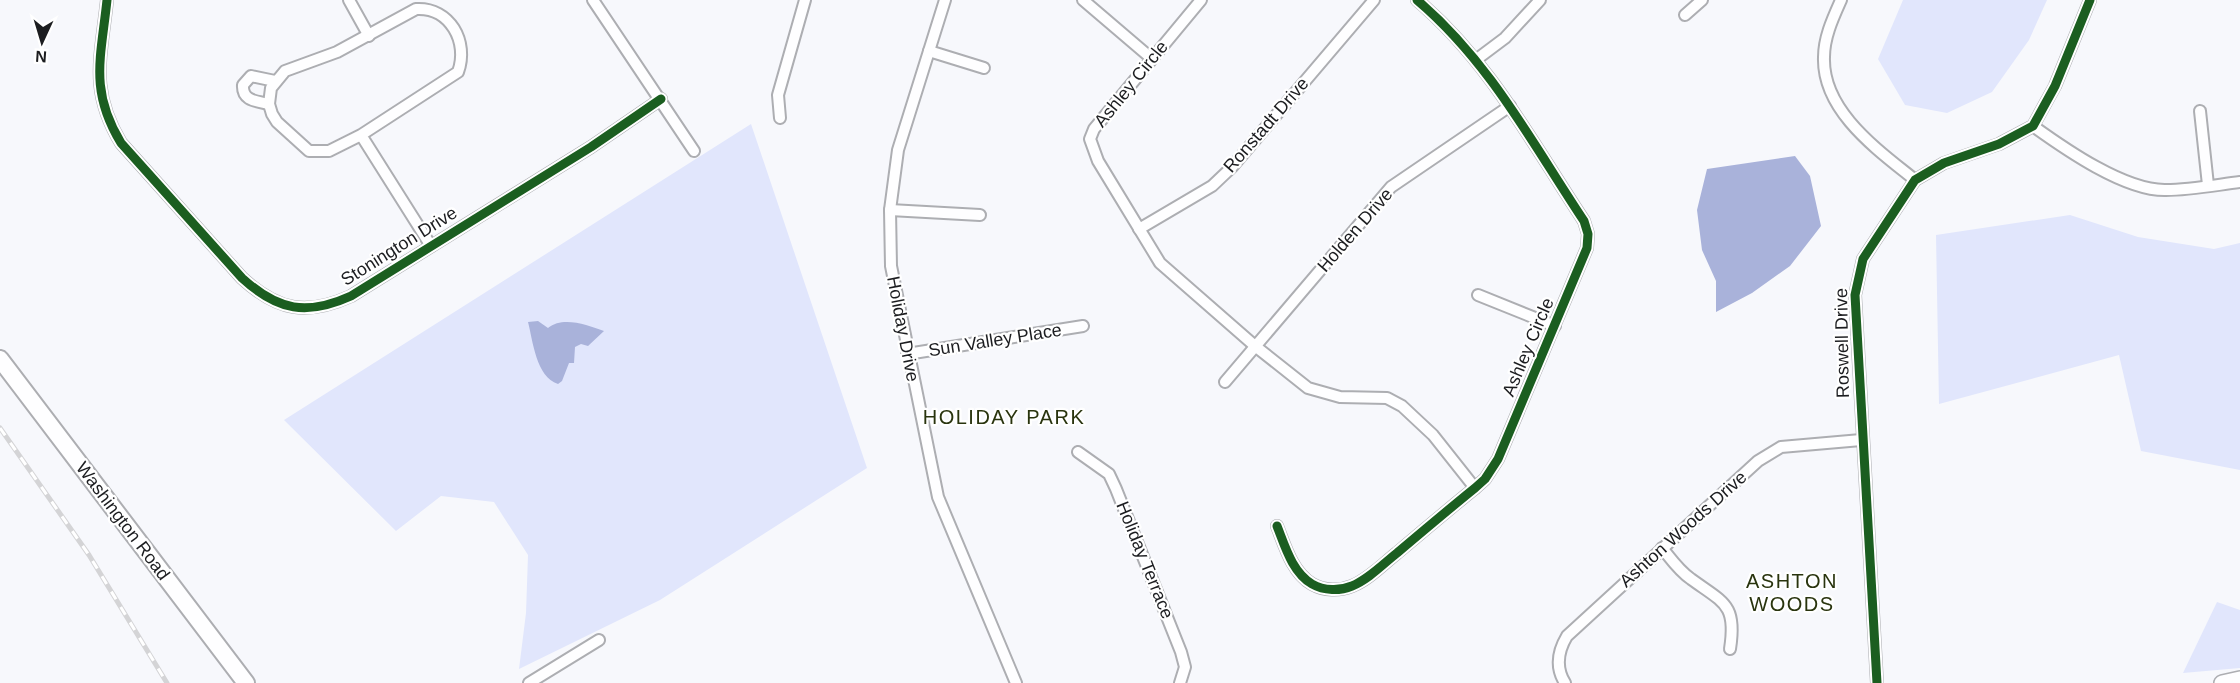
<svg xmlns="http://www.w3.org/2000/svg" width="2240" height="683" viewBox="0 0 2240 683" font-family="Arial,sans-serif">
  <rect width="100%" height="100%" fill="#f7f8fc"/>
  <g fill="#e1e6fc">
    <polygon points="1903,0 2047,0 2029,40 1992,92 1947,113 1905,105 1878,59"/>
    <polygon points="751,124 867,468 660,600 519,669 526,613 528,555 494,502 441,496 396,531 284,420"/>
    <polygon points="2070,215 2138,237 2214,249 2240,243 2240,470 2141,451 2119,355 1939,404 1936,235"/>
    <polygon points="2217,602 2240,610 2240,668 2183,673"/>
  </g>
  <g fill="#a9b2da">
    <polygon points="1795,156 1810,176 1821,226 1790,266 1752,293 1716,312 1716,281 1702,250 1697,210 1707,169"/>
    <path d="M538,321l10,7c15,-12 39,-3 56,3l-16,15 -7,-2 -6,3 -1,16h-5l-7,18 -4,3c-22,-7 -25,-43 -30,-62z"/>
  </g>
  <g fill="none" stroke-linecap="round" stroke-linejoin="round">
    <defs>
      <g id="street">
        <path d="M107,0c-6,58 -18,90 14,143l121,135c36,33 65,38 109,18l240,-149 70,-48"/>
        <polyline points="349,0 369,36"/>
        <polyline points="593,0 694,151"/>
        <polyline points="945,0 898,150 890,210 891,266 938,497 1016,683"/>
        <polyline points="1083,0 1151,58"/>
        <polyline points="1201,0 1094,129 1090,139 1098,161 1160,263 1255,346 1308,388 1340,397 1387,398 1402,406 1433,435 1475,488"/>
        <path d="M1841,0c-8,18 -17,37 -17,57 -2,54 54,93 91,123"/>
        <polyline points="1685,15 1702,0"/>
        <polyline points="929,51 984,68"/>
        <polyline points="1477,59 1505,38 1540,0"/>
        <path d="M269,104c-13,-3 -27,-3 -26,-19l8,-9 24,5"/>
        <polyline points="2200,111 2208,185"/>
        <polyline points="780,118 778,95 805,0"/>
        <path d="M2033,126c32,23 92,65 133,64 24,0 50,-5 74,-8"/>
        <path d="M361,135l97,-63c11,-30 -8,-65 -42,-63l-79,43 -52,19 -14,17 -2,16 3,10 5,8 32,29h20l32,-16 70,111"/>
        <polyline points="890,210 980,215"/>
        <polyline points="1139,229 1212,186 1232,167 1374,0"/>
        <polyline points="1478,295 1555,326"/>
        <polyline points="907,354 1083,326"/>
        <polyline points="1225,382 1391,187 1510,106"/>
        <polyline points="1078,452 1109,474 1116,489 1181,652 1185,667 1180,683"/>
        <path d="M1277,526c8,20 15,46 35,58 12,7 28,7 40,2 17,-7 31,-22 45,-33 26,-22 52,-44 78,-65l10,-9 13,-20 89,-211 1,-14 -4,-13c-52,-78 -94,-159 -167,-221"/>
        <path d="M1662,548c9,11 17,23 29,31 33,24 46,25 39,70"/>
        <polyline points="529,683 599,640"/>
        <path d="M1565,683c-10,-16 -7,-32 2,-47l191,-175 23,-14 80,-7"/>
        <polyline points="1877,683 1855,295 1863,259 1915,180 1944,163 1999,144 2033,126 2055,86 2090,0"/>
      </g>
      <polyline id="secondary" points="2222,683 2240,679"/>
      <polyline id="primary" points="0,359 246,683"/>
    </defs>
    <use href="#street" stroke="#adaeb2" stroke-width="14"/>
    <use href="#secondary" stroke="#adaeb2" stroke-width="18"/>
    <use href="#primary" stroke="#adaeb2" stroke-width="20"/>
    <use href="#street" stroke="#fefeff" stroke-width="10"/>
    <use href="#secondary" stroke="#fefeff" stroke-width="15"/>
    <use href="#primary" stroke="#fefeff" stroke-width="16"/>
    <defs>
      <polyline id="rail" points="0,428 89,555 167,683"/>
    </defs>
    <use href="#rail" stroke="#d4d4d6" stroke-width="5"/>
    <use href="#rail" stroke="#fff" stroke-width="3" stroke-dasharray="9" stroke-linecap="butt"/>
    <defs>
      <g id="cycleway">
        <path d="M107,0c-6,58 -18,90 14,143l121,135c36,33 65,38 109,18l240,-149 70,-48"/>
        <path d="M1277,526c8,20 15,46 35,58 12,7 28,7 40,2 17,-7 31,-22 45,-33 26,-22 52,-44 78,-65l10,-9 13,-20 89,-211 1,-14 -4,-13c-52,-78 -94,-159 -167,-221"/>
        <polyline points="1877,683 1855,295 1863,259 1915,180 1944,163 1999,144 2033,126 2055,86 2090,0"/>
      </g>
    </defs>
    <use href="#cycleway" stroke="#fff" stroke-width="13"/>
    <use href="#cycleway" stroke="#1b5e20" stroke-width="9"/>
  </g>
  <g text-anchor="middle" stroke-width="4.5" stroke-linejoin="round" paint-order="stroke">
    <g font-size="18" fill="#1c1d20" stroke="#fff">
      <text transform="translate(1131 84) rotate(-51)" y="6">Ashley Circle</text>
      <text transform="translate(1266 125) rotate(-49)" y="6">Ronstadt Drive</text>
      <text transform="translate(1355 230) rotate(-49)" y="6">Holden Drive</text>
      <text transform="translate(399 246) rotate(-32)" y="6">Stonington Drive</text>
      <text transform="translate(903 329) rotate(79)" y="6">Holiday Drive</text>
      <text transform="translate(995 340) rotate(-9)" y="6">Sun Valley Place</text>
      <text transform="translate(1842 343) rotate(-91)" y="6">Roswell Drive</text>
      <text transform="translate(1528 347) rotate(-67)" y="6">Ashley Circle</text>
      <text transform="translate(123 521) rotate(53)" y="6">Washington Road</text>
      <text transform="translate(1683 529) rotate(-42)" y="6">Ashton Woods Drive</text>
      <text transform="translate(1145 560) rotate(68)" y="6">Holiday Terrace</text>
    </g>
    <g font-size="20" letter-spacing="1.5" fill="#29340e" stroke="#fff">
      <text x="1004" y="424">HOLIDAY PARK</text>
      <text x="1792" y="588">ASHTON<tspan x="1792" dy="23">WOODS</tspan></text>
    </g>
  </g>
  <g transform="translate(42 42) rotate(184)" stroke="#ffffff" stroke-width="4.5" paint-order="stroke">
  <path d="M0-4.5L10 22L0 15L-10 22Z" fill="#1c1d20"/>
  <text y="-9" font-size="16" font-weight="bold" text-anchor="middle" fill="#1c1d20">N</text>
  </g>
</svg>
